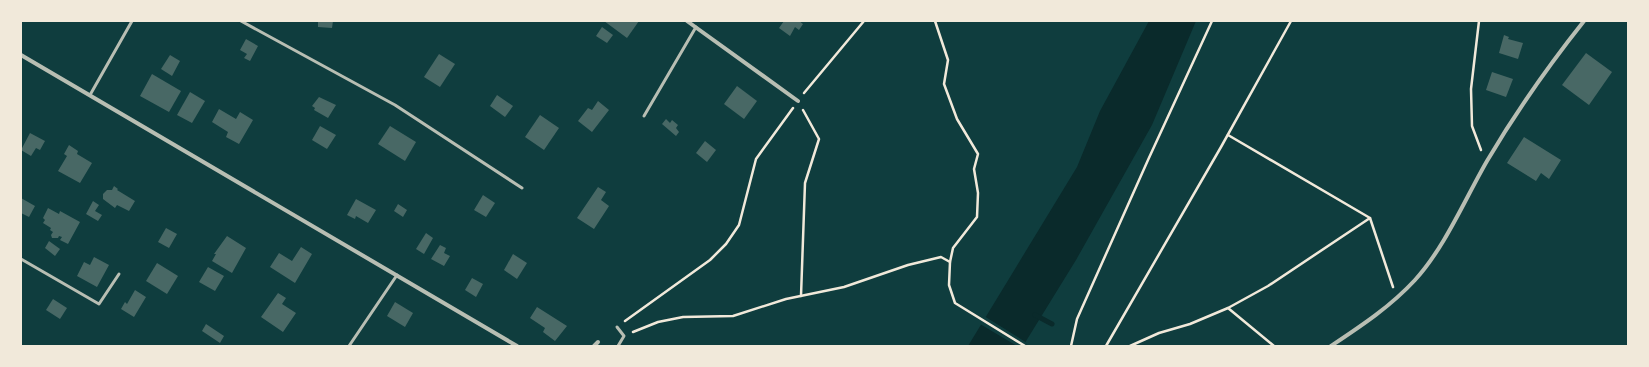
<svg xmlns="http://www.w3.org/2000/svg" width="1649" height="367" viewBox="0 0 1649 367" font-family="Cabin,sans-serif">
  <rect width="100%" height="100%" fill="#0f3d3e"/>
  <polygon fill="#0a2a2b" points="1149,21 1196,21 1152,125 1076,260 1023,346 968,346 1077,167 1100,111"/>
  <polygon fill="#0f3d3e" points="984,316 1027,343 1025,346 1017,346 980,324"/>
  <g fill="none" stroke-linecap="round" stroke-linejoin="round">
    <polyline stroke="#0a2a2b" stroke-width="5" points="1035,315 1052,324"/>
  </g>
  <g fill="#486865">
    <polygon points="318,21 333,21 332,28 318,27"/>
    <polygon points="604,21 639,21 627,38"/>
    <polygon points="784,21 799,21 803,24 799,30 795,27 790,36 779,28"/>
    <polygon points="602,27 613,35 607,43 596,36"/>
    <polygon points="1504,35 1509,37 1508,39 1523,43 1518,59 1499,53"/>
    <polygon points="246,39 258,46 250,61 244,58 247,54 240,50"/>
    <polygon points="1586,53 1612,72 1589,105 1562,85"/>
    <polygon points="439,54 455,64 440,87 424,77"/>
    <polygon points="170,55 180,61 172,76 161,69"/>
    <polygon points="1492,72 1513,79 1506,97 1486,90"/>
    <polygon points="152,74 181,91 169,112 140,96"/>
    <polygon points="737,86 757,101 744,119 724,104"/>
    <polygon points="190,92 205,101 192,123 177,115"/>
    <polygon points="497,95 513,106 505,117 490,106"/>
    <polygon points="319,97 336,105 328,118 314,110 315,108 312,106"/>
    <polygon points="598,101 609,110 592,132 578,121 588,108 592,110"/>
    <polygon points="219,109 236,119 240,112 253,120 239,144 226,137 228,132 212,122"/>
    <polygon points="540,115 559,128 544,150 525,137"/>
    <polygon points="666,119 670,123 672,120 678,125 676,128 679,132 676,136 662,124"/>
    <polygon points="320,126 336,135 327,149 312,140"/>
    <polygon points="390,126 416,142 405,161 378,144"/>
    <polygon points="30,133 45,141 40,150 36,148 31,156 21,150"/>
    <polygon points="1524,137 1561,160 1549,179 1541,173 1536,181 1507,163"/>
    <polygon points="705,141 716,150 707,162 696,153"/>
    <polygon points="69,145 78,151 77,154 92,163 80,183 58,171 67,156 64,154"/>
    <polygon points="114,186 118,189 117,190 135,201 129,211 117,205 115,208 103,199 103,194 107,190 112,190"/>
    <polygon points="598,187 606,192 601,200 609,206 594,229 577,218"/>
    <polygon points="483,195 495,203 486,217 474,210"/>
    <polygon points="21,198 35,206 29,217 21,213"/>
    <polygon points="356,199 376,210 368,223 356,216 355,219 347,215"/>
    <polygon points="93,201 99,205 95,211 102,215 98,221 86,214"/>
    <polygon points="398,204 407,210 403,217 394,211"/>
    <polygon points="48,208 59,214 60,211 80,222 68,244 60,240 62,237 59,236 58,238 52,238 51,235 53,232 50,230 51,228 43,223 45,220 43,218"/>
    <polygon points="166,228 177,234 169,248 158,242"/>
    <polygon points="426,233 433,238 424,254 416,249"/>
    <polygon points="227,236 246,248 232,273 212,261 216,254 214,254"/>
    <polygon points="49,241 60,249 55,256 45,248"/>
    <polygon points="440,245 446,248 444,253 450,256 444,266 431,259"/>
    <polygon points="301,247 312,254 295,283 270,267 279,253 292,261"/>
    <polygon points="513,254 527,263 517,279 504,270"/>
    <polygon points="94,257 109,265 97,287 77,276 84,262 90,265"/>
    <polygon points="157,263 178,276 167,294 146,281"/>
    <polygon points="208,267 224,276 215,291 199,282"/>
    <polygon points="472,278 483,284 476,297 465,290"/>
    <polygon points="135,290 146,297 134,317 121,309 125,302 127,304"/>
    <polygon points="278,293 286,298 282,304 296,313 283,332 261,317"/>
    <polygon points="53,299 67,308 60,319 46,310"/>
    <polygon points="395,302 413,313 405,327 387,316"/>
    <polygon points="537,307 567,326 555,341 543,332 545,328 530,318"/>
    <polygon points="206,324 224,336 220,343 202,331"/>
  </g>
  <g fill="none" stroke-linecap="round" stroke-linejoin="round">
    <g stroke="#f1e9da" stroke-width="2.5">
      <polyline points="935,21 948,60 944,84 957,119 978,154 974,169 978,193 977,217 953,248 950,262"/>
      <polyline points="1479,21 1471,89 1472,126 1481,150"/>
      <polyline points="804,93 864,21"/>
      <polyline points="1228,135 1370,218"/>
      <polyline points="801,296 805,183 819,139 803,110"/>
      <polyline points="625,321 710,260 726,244 739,225 756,159 793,108"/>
      <polyline points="633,332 658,322 683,317 733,316 786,299 844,287 908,265 941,257 950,262 949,285 955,303 1025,346"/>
      <polyline points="1071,346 1077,319 1148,160 1212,21"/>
      <polyline points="1106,346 1221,147 1291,21"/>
      <polyline points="1130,346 1159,333 1190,324 1228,308"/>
      <polyline points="1274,346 1228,308 1268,286 1370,218 1393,287"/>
    </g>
    <g stroke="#b8beb3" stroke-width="3">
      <polyline points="241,21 395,105 522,188"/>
      <polyline points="90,95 132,21"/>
      <polyline points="644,116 696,27"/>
      <polyline points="21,259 99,304 119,274"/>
      <polyline points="617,327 624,336 618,346"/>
      <polyline points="349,346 397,275"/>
    </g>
    <g stroke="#b8beb3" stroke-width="4">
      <polyline points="687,21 798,101"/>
      <polyline points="21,55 517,346"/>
      <polyline points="594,346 598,342"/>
      <path d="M1331,346c30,-20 59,-39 84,-66 30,-33 50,-81 72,-119 29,-49 62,-96 97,-140"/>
    </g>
  </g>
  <rect width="1649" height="367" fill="none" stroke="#f1e9da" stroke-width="44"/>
</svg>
